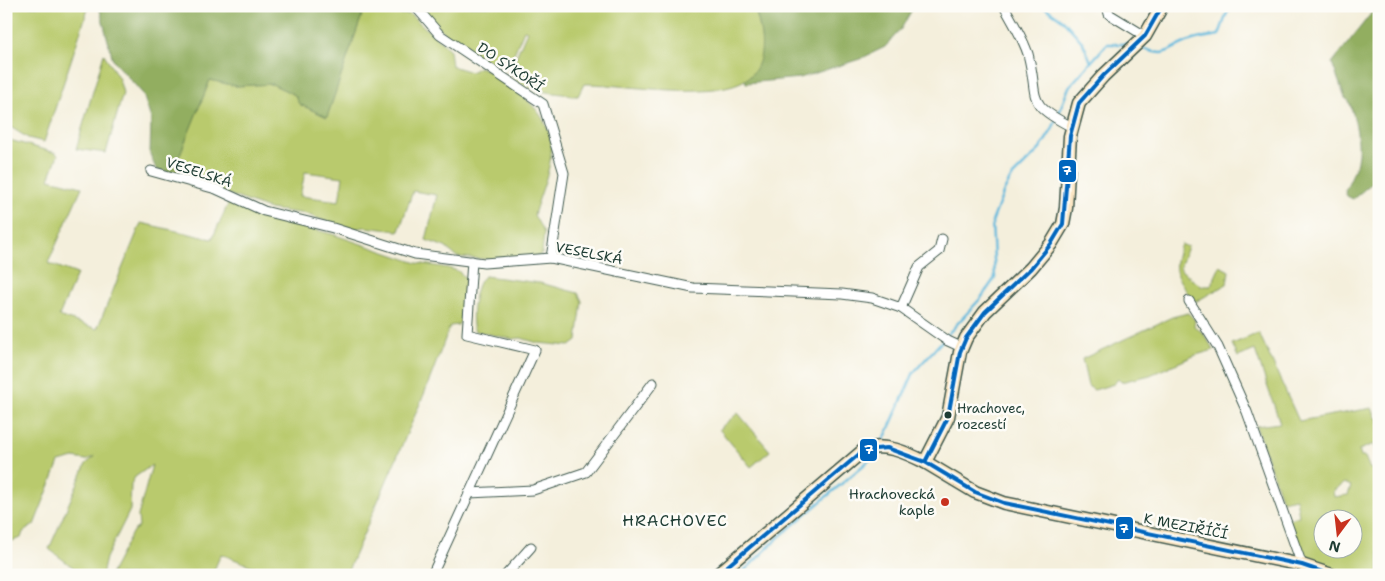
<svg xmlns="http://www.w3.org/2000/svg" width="1385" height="581" viewBox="0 0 1385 581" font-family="'Shantell Sans',sans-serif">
  <rect width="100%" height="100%" fill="#fdfcf7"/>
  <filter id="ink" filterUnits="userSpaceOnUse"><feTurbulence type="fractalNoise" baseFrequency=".02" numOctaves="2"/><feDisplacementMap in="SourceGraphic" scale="10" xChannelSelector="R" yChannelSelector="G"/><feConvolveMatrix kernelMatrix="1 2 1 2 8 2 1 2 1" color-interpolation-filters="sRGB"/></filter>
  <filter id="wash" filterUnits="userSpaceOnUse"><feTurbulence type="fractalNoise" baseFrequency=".0096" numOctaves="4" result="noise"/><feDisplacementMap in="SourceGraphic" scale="20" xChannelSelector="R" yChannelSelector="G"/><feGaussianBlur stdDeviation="1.12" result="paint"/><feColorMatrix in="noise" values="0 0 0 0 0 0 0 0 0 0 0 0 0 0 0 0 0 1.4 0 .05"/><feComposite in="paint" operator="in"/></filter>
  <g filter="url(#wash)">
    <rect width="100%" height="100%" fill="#f4efdc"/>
    <g fill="#b9ca6d" stroke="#6c8450" fill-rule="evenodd">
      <polygon points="6,6 89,6 44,142 28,138 12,128 6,129"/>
      <path d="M365,6h38l-3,8h10l40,36 2,16 19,6 8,-5 6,2c27,18 63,39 66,75 2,23 -11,49 -17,71l10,18 -2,21 -6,3 -41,3 -38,-3 -12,-10 -19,-7 11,-45 -24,-4 -14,40 -34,-4 -16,3 -43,-16 -37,-5 -97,-35 38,-94 26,6 36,-2 23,11 4,9 28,13zM305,172l38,5 -4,24 -39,-5z"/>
      <path d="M420,6h350l-14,7c5,16 10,41 0,57 -24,36 -135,13 -172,14l-6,12h-3c-22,-5 -53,-1 -65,-25l17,-40 -3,-1 -14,33c-15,9 -58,-22 -69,-33 -8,-7 -14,-16 -21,-24z"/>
      <polygon points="104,54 119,79 123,93 106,153 76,149"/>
      <polygon points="6,139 56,153 58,155 49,179 82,187 48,263 77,274 59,316 97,329 141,223 212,239 229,202 255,211 258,217 264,217 332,234 417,263 448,268 458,271 466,278 460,322 458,325 450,326 425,392 346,575 265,575 262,570 221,554 212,575 110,575 133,531 139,527 138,516 152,465 135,477 131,484 130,510 106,558 102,575 83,575 49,549 86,464 95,456 86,460 74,458 59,462 34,525 23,532 21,538 6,543"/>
      <path d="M1181,244l7,3 -8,20 1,3 20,16h10l9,-20 9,5 -2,13 -30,17 -5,-1c-15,-25 -22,-26 -11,-56z"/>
      <path d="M485,276l55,7 38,10 4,8 -5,40 -7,5 -32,-3 -17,-5 -9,1 -37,-8c-6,-9 -1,-51 10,-55z"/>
      <polygon points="1188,313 1195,320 1194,326 1203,333 1214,350 1196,355 1150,375 1121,382 1118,379 1114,384 1094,390 1088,386 1082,359 1172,317"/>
      <path d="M1259,333l40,88 73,-13 4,10h3v40l-5,-14 -15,6 2,7h4l5,12 8,-3 -1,-5 2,-1v115h-31l-47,-16 -14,-39 12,-4 -3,-18 -14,3 -26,-75 24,-3 -25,-73 -17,7 -6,-13zM1344,483l7,3 -3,9 -14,2 -1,-6zM1322,518h30v30h-30z"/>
      <polygon points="738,413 770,451 751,467 719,429"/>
    </g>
    <g fill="#92ae60" stroke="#58764a">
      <polygon points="99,6 365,6 327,117 299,104 295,95 272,84 236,86 210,80 172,174 156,169 150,154 151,119 143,94 113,60"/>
      <path d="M770,6h144l-13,23 -16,18 -25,12 -60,19 -54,5 -1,-3c22,-14 18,-45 11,-67l2,-3z"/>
      <path d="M1377,6l2,171 -26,22 -6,-3 -2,-5c4,-10 10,-20 12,-30 4,-18 -2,-43 -8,-60l-4,-3 -13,-35z"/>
    </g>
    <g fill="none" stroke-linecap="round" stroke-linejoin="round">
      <g stroke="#60b9dd" stroke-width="2.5">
        <polyline points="1043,6 1064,21 1083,43 1091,62"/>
        <path d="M1139,47c28,11 24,5 48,-5 10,-4 22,-5 32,-7l8,-22 6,-7"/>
        <polyline points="946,336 981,298 995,278 992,222 1004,191 1011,178 1040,149 1052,130 1069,87 1107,44 1131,44"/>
        <polyline points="882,444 914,372 943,340"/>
        <polyline points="6,563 20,575"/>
        <polyline points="740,575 779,537 879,452"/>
      </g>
    </g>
  </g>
  <g filter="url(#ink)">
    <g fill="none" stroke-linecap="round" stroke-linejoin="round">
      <defs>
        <g id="street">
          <polyline points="415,6 440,35 543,104 564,173 551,258"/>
          <path d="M1004,6c8,15 19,32 24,48 12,46 -5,48 44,73"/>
          <polyline points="1107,6 1109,14 1145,36"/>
          <polyline points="151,171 216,189 264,211 333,228 415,254 484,263 551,258 693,288 842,294 872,298 901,308 948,341 961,347"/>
          <polyline points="1189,301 1218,347 1247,412 1302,565"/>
          <polyline points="901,308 919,267 939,251 942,239"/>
          <polyline points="469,493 533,490 586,472 653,383"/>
          <polyline points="432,575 535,350 467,334 472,261"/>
          <polyline points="506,575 531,547"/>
        </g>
        <g id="secondary">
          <polyline points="925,462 975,492 1004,503 1302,565 1332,575"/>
          <path d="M717,575l147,-125c20,-8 43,3 61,12l23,-45 12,-65 6,-14 19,-26 46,-44 20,-24 12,-20 3,-16 4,-72 9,-33 24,-27 42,-40 17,-30"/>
        </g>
      </defs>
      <use href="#street" stroke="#3f584d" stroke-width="11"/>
      <use href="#secondary" stroke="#3f584d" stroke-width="15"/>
      <use href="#street" stroke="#fff" stroke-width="9"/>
      <use href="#secondary" stroke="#fbe6c4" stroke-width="12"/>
      <defs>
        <g id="bus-1">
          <polyline points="925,462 975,492 1004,503 1302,565 1331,575"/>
          <polyline points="717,575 864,450 887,448 925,462 948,417 960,352 966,338 985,312 1031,268 1051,244 1063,224 1070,136 1079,103 1103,76 1145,36 1162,6"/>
        </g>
      </defs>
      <use href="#bus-1" stroke="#fdfcf7" stroke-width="8"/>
      <use href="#bus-1" stroke="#0065bd" stroke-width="4"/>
    </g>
  </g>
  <circle fill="#1f3d34" stroke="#fdfcf7" stroke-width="2" cx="948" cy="415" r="4.5"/>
  <circle fill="#c8321e" stroke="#fdfcf7" stroke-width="2" cx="945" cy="502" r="5"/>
  <g text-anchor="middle" stroke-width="5" stroke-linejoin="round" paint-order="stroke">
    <g font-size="13" fill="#1f3d34" stroke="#fdfcf7" text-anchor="start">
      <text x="957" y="413">Hrachovec,<tspan x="957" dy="16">rozcestí</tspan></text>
    </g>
    <g font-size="14" fill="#1f3d34" stroke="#fdfcf7">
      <text transform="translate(511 67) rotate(34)" y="5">DO SÝKOŘÍ</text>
      <text transform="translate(199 172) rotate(18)" y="5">VESELSKÁ</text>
      <text transform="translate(589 253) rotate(11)" y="5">VESELSKÁ</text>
      <text transform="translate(1186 526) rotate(11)" y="5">K MEZIŘÍČÍ</text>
    </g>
    <g font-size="14" fill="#1f3d34" stroke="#fdfcf7" text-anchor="end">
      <text x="935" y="499">Hrachovecká<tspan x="935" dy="16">kaple</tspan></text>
    </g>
    <g font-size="16" letter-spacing="1" fill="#1f3d34" stroke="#fdfcf7">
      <text x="675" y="526">HRACHOVEC</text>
    </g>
  </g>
  <g stroke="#fdfcf7" stroke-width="2">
    <rect x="1058" y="159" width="19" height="24" rx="5" fill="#0065bd"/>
    <rect x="859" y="438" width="19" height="24" rx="5" fill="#0065bd"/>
    <rect x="1115" y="516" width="19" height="24" rx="5" fill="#0065bd"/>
  </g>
  <g font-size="14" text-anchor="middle" font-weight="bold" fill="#fff">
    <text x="1067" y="175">7</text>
    <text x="869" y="454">7</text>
    <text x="1124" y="533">7</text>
  </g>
  <rect width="1385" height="581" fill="none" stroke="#fdfcf7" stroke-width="25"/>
  <g transform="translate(1338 534) rotate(195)"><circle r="24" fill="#fdfcf7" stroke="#a4b0a9"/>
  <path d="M0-4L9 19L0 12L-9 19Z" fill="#c8321e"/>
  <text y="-8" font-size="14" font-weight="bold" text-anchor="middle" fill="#1f3d34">N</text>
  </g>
</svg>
